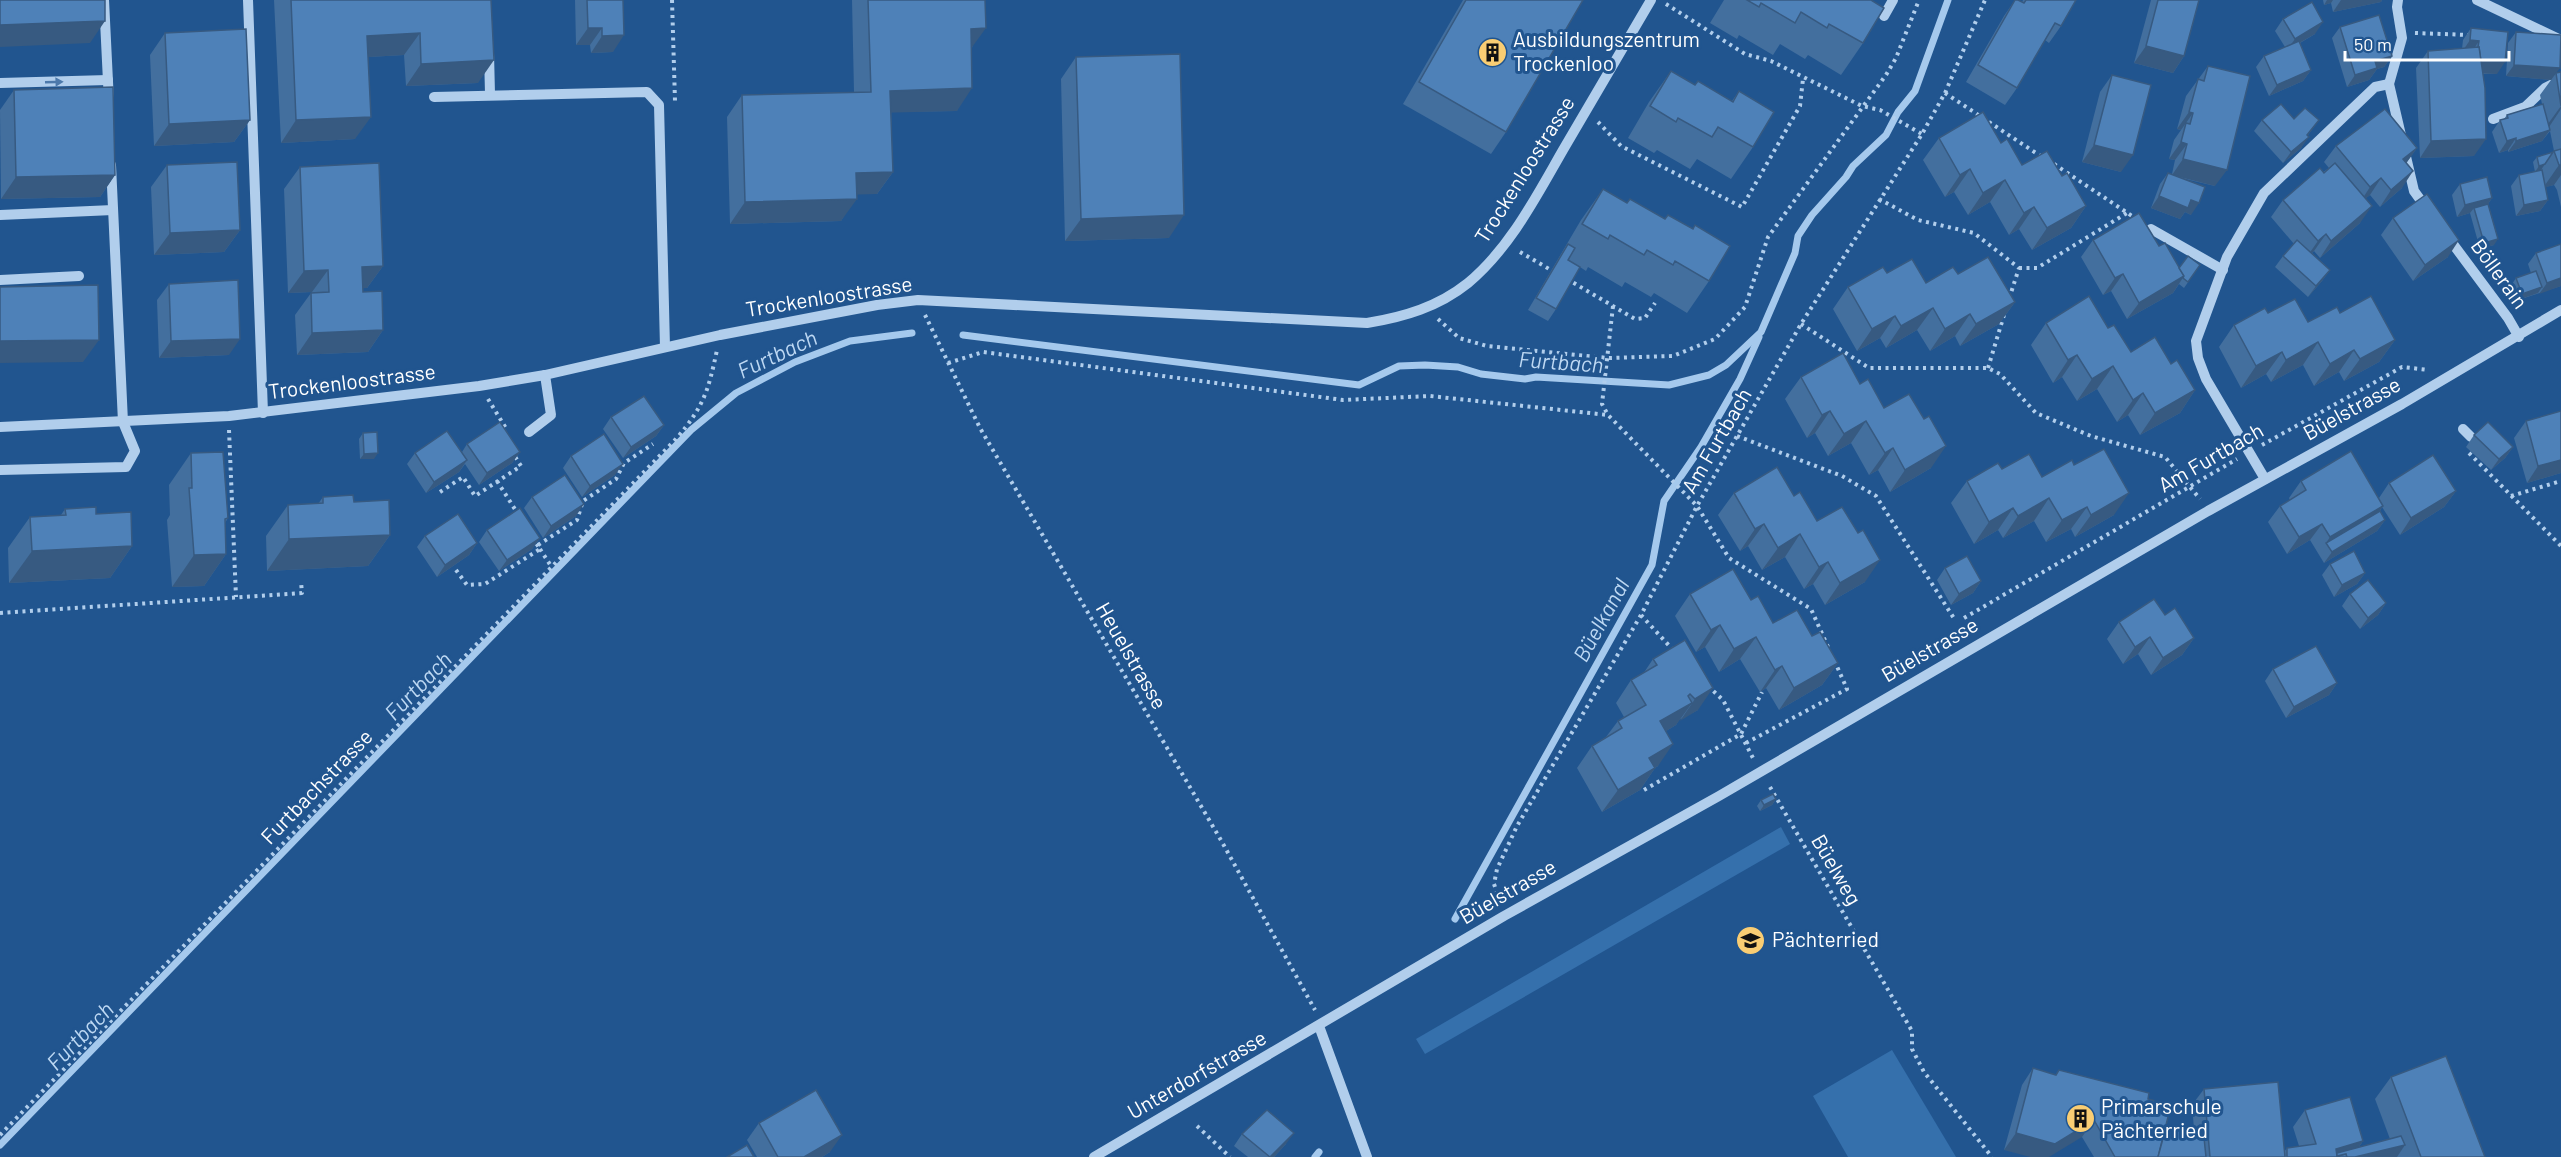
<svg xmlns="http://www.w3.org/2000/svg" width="2561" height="1157" viewBox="0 0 2561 1157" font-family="Barlow,sans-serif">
  <rect width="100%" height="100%" fill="#21558f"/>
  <g fill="#3570ac">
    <polygon points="1781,827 1790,844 1425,1054 1416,1039"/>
    <polygon points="1892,1050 1956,1157 1848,1157 1813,1096"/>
  </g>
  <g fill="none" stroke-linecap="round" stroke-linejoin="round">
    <g stroke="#a5c9ed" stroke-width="7">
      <polyline points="963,335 1359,385 1399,366 1425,365 1458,367 1481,374 1525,379 1536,377 1669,385 1709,375 1726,365 1761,332 1795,253 1798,236 1812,215 1846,177 1853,166 1886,135 1898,112 1915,91 1948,0"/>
      <polyline points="1455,919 1652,565 1664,501 1701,447 1740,379 1759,337"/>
      <polyline points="0,1145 691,430 736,393 795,362 850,341 912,333"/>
      <polyline points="1315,1157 1319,1152"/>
    </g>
    <g stroke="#b1ceec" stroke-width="4" stroke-dasharray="3 4.5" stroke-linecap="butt">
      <polyline points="672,0 675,101"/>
      <polyline points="1666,4 1745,54 1771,61 1862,106 1880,110 1922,134"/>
      <polyline points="2415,33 2470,35"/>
      <polyline points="1945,93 2042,157"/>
      <polyline points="1598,122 1621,146 1742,207 1800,106 1803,79"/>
      <polyline points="2054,164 2135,218"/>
      <polyline points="1879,199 1918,220 1974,233 2019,268 2009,299"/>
      <polyline points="1520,252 1556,273"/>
      <polyline points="2019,268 2037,268 2127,213"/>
      <polyline points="1567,279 1635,319 1645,318 1655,303"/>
      <polyline points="1613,306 1602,404 1608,415 1697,506 1729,558 1811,609 1828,647"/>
      <polyline points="925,315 980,428 1222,842 1315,1010"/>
      <polyline points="1438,319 1459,338 1487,346 1608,358 1673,356 1715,339 1745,307 1768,237 1886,75 1896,58 1919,0"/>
      <polyline points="1801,324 1869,368 1988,368 2000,374 2036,413 2091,436 2165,457 2200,499"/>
      <polyline points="948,363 983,352 1343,400 1430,396 1608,415"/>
      <polyline points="1988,368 2004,315"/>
      <polyline points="488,399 507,430 502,434"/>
      <polyline points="229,430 236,597"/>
      <polyline points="1737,436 1842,476 1876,496 1955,620"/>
      <polyline points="2262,445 2402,367 2429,370"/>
      <polyline points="2469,453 2561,546"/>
      <polyline points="497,481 518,514"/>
      <polyline points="440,492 463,477 475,496 521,466 514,455"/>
      <polyline points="2511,496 2561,481"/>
      <polyline points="538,545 577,520 583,501 616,479 624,463 653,444"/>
      <polyline points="540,549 551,566"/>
      <polyline points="456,570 467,585 485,584 540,549 534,540"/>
      <polyline points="0,613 302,593 301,582"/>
      <polyline points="1641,615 1674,651"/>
      <polyline points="1964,618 2237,459"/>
      <polyline points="1708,686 1723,700 1753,758"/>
      <polyline points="1746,743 1847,689 1835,662"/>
      <polyline points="1770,787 1912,1031 1912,1049 1924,1072 1992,1157"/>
      <polyline points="1644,790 1741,734 1762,692"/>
      <polyline points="1500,901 1494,884 1497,869 1517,826 1641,615 1697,506 1801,324 1922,134 1945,93 1985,0"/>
      <polyline points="1197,1126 1230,1157"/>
      <path d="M0,1135l676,-696c28,-33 32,-47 41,-89"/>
    </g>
    <g stroke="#b1ceec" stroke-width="10">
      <polyline points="104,0 109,102"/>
      <polyline points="248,0 263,413"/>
      <polyline points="2398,0 2397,7 2402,38 2389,84 2414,191 2427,209"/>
      <polyline points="2477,0 2561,40"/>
      <polyline points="1884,16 1893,0"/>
      <polyline points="489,53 490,94"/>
      <polyline points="0,83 108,80"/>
      <polyline points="434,97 647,92 659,105 665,347"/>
      <polyline points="2493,119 2525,107 2545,88 2561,80"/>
      <polyline points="0,215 113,210"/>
      <polyline points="2151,229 2223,270"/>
      <polyline points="2447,236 2508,318 2519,337"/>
      <polyline points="0,280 79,276"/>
      <path d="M0,427l229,-11 250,-30 66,-11 175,-40 157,-30 41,-5 449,23c37,-6 71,-16 101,-40 42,-35 68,-86 95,-133 29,-50 59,-100 88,-150"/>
      <polyline points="2463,429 2471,437"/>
      <polyline points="529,432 551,415 545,375"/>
      <polyline points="0,470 126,467 135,451 123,422 111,165"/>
      <polyline points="2265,479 2206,379 2198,358 2196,341 2227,257 2264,193 2375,87 2389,84"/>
      <polyline points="1319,1026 1367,1157"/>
      <polyline points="1094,1157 1504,916 1719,796 2208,511 2402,404 2561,310"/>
    </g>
  </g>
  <g fill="#436f9e">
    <polygon points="274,0 491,0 478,83 406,86 404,55 368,57 355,139 281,143"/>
    <polygon points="575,0 623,0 613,52 591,53 590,45 576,45"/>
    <polygon points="852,0 985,0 972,48 957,111 891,112 893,172 877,194 857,194 841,221 730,224 727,117 742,95 854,92"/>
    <polygon points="1463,0 1583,0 1506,132 1491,154 1403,104"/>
    <polygon points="1724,0 1871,0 1863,43 1841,75 1808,55 1805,59 1780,44 1773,55 1739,35 1737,39 1710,23"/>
    <polygon points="2015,0 2022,2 2023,0 2076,0 2061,26 2049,43 2045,40 2017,88 2005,105 1966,82 2004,16"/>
    <polygon points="2151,0 2199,0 2184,56 2173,73 2134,63"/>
    <polygon points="2323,0 2382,0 2381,2 2333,12 2331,3 2324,5"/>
    <polygon points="2283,19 2315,34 2300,43 2311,70 2303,81 2269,96 2256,67 2264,56 2285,47 2275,31"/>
    <polygon points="2340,27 2392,56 2384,67 2377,69 2369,80 2347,87 2332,38"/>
    <polygon points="2471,28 2497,74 2483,74 2474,156 2420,158 2416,68 2428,51 2462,49 2463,40"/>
    <polygon points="2516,32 2557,73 2561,72 2561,207 2557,190 2554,185 2545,187 2548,200 2540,211 2516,216 2511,186 2519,175 2535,172 2533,162 2537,157 2553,152 2554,151 2550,131 2542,141 2508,152 2508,150 2499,153 2492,132 2500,120 2504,119 2507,115 2542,104 2540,95 2551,80 2506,76 2508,43"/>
    <polygon points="165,33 250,120 234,142 154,146 150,55"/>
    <polygon points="1076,57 1169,238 1065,241 1061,79"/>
    <polygon points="2208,66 2215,186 2181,178 2191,215 2185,212 2180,219 2151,208 2160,184 2168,173 2172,174 2175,160 2169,159 2174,140 2181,130 2177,129 2186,96"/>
    <polygon points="1671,71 1695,85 1732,101 1739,91 1753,147 1731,179 1697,159 1690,169 1657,150 1654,153 1628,138 1649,102"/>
    <polygon points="2112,75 2121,172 2082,162 2100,92"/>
    <polygon points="14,90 115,175 100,197 1,199 0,110"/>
    <polygon points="2294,119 2319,120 2308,135 2301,148 2283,163 2254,131 2262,120"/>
    <polygon points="1939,138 2001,143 2022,165 2062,176 2086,206 2071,228 2032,250 2019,229 2009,235 1990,202 1968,215 1954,192 1945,197 1923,160"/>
    <polygon points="2336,146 2417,148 2406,163 2402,188 2380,207 2370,195 2366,198 2360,223 2320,258 2314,251 2312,253 2330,270 2322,281 2308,297 2275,267 2283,256 2294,244 2271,217 2283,200 2329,168 2324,162"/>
    <polygon points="167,165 240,230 224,252 154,255 151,187"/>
    <polygon points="300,167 383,266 367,288 363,288 363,292 383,330 368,352 297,355 295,315 311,293 312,292 288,293 284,189"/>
    <polygon points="2460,184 2492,198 2488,204 2494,245 2480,249 2470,213 2457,217 2452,195"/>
    <polygon points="1603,189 1627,203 1665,219 1668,215 1709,281 1687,313 1654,293 1651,297 1625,282 1622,287 1588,267 1586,271 1580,267 1556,309 1548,321 1528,310 1581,220"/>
    <polygon points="2393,218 2448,257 2413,281 2381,235"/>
    <polygon points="2093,240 2159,246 2179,268 2200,265 2184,288 2179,284 2173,293 2127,319 2111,291 2103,295 2081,257"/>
    <polygon points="2536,253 2561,286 2518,300 2512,284 2516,278 2531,273 2528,264"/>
    <polygon points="1887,273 1926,283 1958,274 2015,302 1999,324 1960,346 1955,336 1930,351 1917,330 1886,348 1880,338 1857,351 1833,309 1848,287"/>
    <polygon points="169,284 229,355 159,358 157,300"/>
    <polygon points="2268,313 2308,322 2340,313 2395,340 2379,362 2344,381 2339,372 2314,386 2303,365 2271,382 2266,374 2241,388 2219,347 2234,325"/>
    <polygon points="2046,323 2108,328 2131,352 2171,364 2195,390 2180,413 2140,435 2128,415 2117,422 2097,389 2077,401 2062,377 2053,383 2031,345"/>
    <polygon points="1801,377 1860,384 1884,408 1931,468 1890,492 1878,470 1869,475 1851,443 1828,456 1815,433 1807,438 1785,399"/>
    <polygon points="611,417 664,425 656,436 623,458 603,429"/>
    <polygon points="2526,421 2561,473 2527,483 2514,438"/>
    <polygon points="363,433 374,459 360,459 359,439"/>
    <polygon points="2474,435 2513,447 2505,458 2491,470 2466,447"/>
    <polygon points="467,444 520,452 512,463 479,485 465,464 459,472 426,493 407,464 415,453 462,452"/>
    <polygon points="191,453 228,518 225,523 226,554 204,586 172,587 167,520 170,515 169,485"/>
    <polygon points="571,456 615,475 582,497 563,468"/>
    <polygon points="2074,465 2114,515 2075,537 2071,529 2046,542 2034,521 2003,538 1998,530 1974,544 1951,503 1967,481 2002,469 2042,477"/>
    <polygon points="2301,481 2379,498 2389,483 2456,491 2444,507 2400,535 2382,507 2380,511 2385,520 2377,531 2324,563 2310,540 2287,554 2268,522 2280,506 2290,500 2289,498"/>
    <polygon points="1734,493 1794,496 1817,521 1865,582 1825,605 1813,584 1804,589 1785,557 1762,570 1748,546 1740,551 1718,515"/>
    <polygon points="323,497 354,502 390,535 368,566 267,571 266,536 288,505 318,504"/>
    <polygon points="532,497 576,516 543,538 524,508"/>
    <polygon points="65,509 132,546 110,578 9,583 8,548 30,517 61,515"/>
    <polygon points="487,530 540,538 532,549 499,571 479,542"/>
    <polygon points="425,536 477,543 469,555 437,577 417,547"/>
    <polygon points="2330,564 2365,573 2357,584 2334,597 2322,575"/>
    <polygon points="1945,568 1981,581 1973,593 1951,605 1937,580"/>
    <polygon points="1690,594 1751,600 1773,623 1812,636 1838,663 1822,685 1779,710 1766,688 1760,692 1740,659 1719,672 1705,647 1696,652 1675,616"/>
    <polygon points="2350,594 2386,603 2378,615 2360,629 2342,606"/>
    <polygon points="2165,615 2194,638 2182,655 2151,675 2138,654 2123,664 2107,639 2119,622"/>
    <polygon points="1685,640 1698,710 1679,720 1676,725 1666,731 1658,766 1655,768 1640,790 1602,812 1577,768 1592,746 1606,737 1618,721 1624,717 1616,703 1631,680 1643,674 1653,659"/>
    <polygon points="2273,669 2337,683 2329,695 2286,718 2265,681"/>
    <polygon points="1776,799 1772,805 1760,811 1757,806 1761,800"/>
    <polygon points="2033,1068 2055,1075 2059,1070 2148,1099 2165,1131 2194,1129 2192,1105 2204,1089 2284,1152 2287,1148 2299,1146 2293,1127 2305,1110 2363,1141 2359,1147 2390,1139 2375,1099 2391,1077 2485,1157 2094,1157 2082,1137 2004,1150 2022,1085"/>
    <polygon points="759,1123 830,1152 822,1157 757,1157 747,1140"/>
    <polygon points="1242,1134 1286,1144 1274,1157 1248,1157 1234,1146"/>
  </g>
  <g fill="#375a81">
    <polygon points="2327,0 2333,0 2331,3 2324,5"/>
    <polygon points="2341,0 2382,0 2381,2 2333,12"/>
    <polygon points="105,21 90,43 0,47 0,25"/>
    <polygon points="2323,22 2315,34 2287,50 2295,39"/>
    <polygon points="588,28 602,28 590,45 576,45"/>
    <polygon points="986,28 970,50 971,29"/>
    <polygon points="420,33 404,55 352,58 367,36"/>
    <polygon points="624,35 613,52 591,53 602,36"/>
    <polygon points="2470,40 2479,41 2471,53 2462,52"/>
    <polygon points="2146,46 2184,56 2173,73 2134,63"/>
    <polygon points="2392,56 2384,67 2377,69 2369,80 2347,87 2355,75 2375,61"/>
    <polygon points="494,60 478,83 406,86 421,64"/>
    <polygon points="2476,62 2505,62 2497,74 2468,73"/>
    <polygon points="2514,65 2560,68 2551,80 2506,76"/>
    <polygon points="2311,70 2303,81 2269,96 2277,85"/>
    <polygon points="972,88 957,111 875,113 890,91"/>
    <polygon points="2561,106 2561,109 2549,127 2545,128"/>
    <polygon points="2189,112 2193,113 2181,130 2177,129"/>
    <polygon points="371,117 355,139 281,143 296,120"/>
    <polygon points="250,120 234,142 154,146 169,124"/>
    <polygon points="2319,120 2301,143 2309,137 2301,148 2283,163 2291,152"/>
    <polygon points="2550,130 2542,141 2508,152 2516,141"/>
    <polygon points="2516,138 2508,150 2499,153 2507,141"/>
    <polygon points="2486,139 2474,156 2420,158 2431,141"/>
    <polygon points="2181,142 2187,144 2175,160 2169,159"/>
    <polygon points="2094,145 2133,155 2121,172 2082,162"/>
    <polygon points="2417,148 2405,165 2403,159"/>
    <polygon points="2183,159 2227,170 2215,186 2172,175"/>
    <polygon points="2545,164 2541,170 2535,172 2539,166"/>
    <polygon points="2559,165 2561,165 2561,175 2554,185 2543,188"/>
    <polygon points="1970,169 1954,192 1945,197 1960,175"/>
    <polygon points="2413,171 2402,188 2380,207 2391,190"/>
    <polygon points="893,172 877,194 841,195 856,173"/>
    <polygon points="115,175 100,197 1,199 16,177"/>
    <polygon points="2381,178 2370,195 2359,204 2370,187"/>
    <polygon points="2005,180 1990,202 1968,215 1983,193"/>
    <polygon points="2159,196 2191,200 2199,203 2191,215 2185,212 2180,219 2151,208"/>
    <polygon points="2492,198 2484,210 2474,208 2470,213 2457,217 2465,205"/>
    <polygon points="857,199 841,221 730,224 745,202"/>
    <polygon points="2548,200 2540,211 2516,216 2524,205"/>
    <polygon points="2086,206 2071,228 2032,250 2047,228"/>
    <polygon points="2372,206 2360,223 2320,258 2331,241"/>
    <polygon points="2034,207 2019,229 2009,235 2024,213"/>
    <polygon points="1184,215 1169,238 1065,241 1081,219"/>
    <polygon points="240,230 224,252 154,255 170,233"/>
    <polygon points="2326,234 2314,251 2306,258 2318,241"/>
    <polygon points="2498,239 2494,245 2480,249 2484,243"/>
    <polygon points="2459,240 2448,257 2413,281 2425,265"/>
    <polygon points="383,266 367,288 346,289 362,267"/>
    <polygon points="328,270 312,292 288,293 304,271"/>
    <polygon points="2330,270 2322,281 2308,297 2316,286"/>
    <polygon points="2123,274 2111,291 2103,295 2115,278"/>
    <polygon points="2184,276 2173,293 2127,319 2139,303"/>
    <polygon points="2561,278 2561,286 2539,294 2547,283"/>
    <polygon points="2542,287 2538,293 2518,300 2522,294"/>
    <polygon points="2015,302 1999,324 1960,346 1976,324"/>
    <polygon points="1933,308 1917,330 1886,348 1901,326"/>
    <polygon points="1970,314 1955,336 1930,351 1945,329"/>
    <polygon points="1895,316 1880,338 1857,351 1872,329"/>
    <polygon points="383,330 368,352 297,355 312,333"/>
    <polygon points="240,339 229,355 159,358 171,341"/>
    <polygon points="99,340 83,362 0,363 0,341"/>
    <polygon points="2395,340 2379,362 2344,381 2360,359"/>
    <polygon points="2318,342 2303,365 2271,382 2286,360"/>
    <polygon points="2354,350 2339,372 2314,386 2330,364"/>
    <polygon points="2282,352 2266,374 2241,388 2256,366"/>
    <polygon points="2077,355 2062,377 2053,383 2068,360"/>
    <polygon points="2113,366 2097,389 2077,401 2092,379"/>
    <polygon points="2195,390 2180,413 2140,435 2155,413"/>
    <polygon points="2143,393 2128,415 2117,422 2133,400"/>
    <polygon points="1830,411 1815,433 1807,438 1822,415"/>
    <polygon points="1866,421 1851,443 1828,456 1844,434"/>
    <polygon points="664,425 656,436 623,458 631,447"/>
    <polygon points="1946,446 1931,468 1890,492 1905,470"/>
    <polygon points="2513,447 2505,458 2491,470 2499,459"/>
    <polygon points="1893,448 1878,470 1869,475 1885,453"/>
    <polygon points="520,452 512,463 479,485 487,473"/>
    <polygon points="378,453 374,459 360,459 364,454"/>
    <polygon points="467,460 459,472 426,493 434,482"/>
    <polygon points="2561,460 2561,473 2527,483 2538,466"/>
    <polygon points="623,464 615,475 582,497 590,486"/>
    <polygon points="2456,491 2444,507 2400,535 2411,518"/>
    <polygon points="2129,493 2114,515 2075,537 2091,515"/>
    <polygon points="2049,498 2034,521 2003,538 2018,516"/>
    <polygon points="584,504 576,516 543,538 551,526"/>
    <polygon points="2383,506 2372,522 2326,543 2330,537"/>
    <polygon points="2087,507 2071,529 2046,542 2062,520"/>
    <polygon points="2013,508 1998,530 1974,544 1989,522"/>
    <polygon points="2385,520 2377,531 2324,563 2332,552"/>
    <polygon points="1764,524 1748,546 1740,551 1755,529"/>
    <polygon points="2322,524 2310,540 2287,554 2299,537"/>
    <polygon points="1800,534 1785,557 1762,570 1778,548"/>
    <polygon points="390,535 368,566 267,571 289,539"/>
    <polygon points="540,538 532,549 499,571 507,560"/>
    <polygon points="477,543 469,555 437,577 445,565"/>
    <polygon points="132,546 110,578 9,583 32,551"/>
    <polygon points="226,554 204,586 172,587 194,555"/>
    <polygon points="1880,560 1865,582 1825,605 1840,583"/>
    <polygon points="1828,562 1813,584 1804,589 1819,567"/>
    <polygon points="2365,573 2357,584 2334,597 2342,585"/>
    <polygon points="1981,581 1973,593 1951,605 1959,594"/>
    <polygon points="2386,603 2378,615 2360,629 2368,618"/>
    <polygon points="1720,625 1705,647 1696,652 1711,630"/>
    <polygon points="1756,637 1740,659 1719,672 1734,649"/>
    <polygon points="2150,637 2138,654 2123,664 2135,647"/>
    <polygon points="2194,638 2182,655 2151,675 2163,658"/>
    <polygon points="1838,663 1822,685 1779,710 1794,688"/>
    <polygon points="1782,666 1766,688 1760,692 1775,670"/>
    <polygon points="2337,683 2329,695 2286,718 2294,707"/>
    <polygon points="1713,688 1698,710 1680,721 1695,699"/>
    <polygon points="1690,694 1678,711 1692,703 1676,725 1645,744 1660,721"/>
    <polygon points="1673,744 1658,766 1634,780 1649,758"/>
    <polygon points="1655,768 1640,790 1602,812 1618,790"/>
    <polygon points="1776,799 1772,805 1760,811 1764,805"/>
    <polygon points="2094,1120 2082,1137 2049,1157 2030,1157 2004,1150 2016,1133"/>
    <polygon points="1294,1133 1286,1144 1274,1157 1270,1157"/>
    <polygon points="842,1135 830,1152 822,1157 804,1157"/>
    <polygon points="2363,1141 2352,1157 2332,1157 2336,1149"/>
    <polygon points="2405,1145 2397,1157 2355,1157"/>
  </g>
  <g fill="#4e81b8" stroke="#375a81" stroke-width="1.5">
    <polygon points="0,0 105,0 105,21 0,25"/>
    <polygon points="291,0 491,0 494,60 421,64 420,33 367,36 371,117 296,120"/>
    <polygon points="587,0 623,0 624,35 602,36 602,28 588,28"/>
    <polygon points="868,0 985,0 986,28 971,29 972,88 890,91 893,172 856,173 857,199 745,202 742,95 871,92"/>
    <polygon points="1466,0 1583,0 1506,132 1419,82"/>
    <polygon points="1747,0 1871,0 1884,8 1863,43 1829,24 1827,28 1801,12 1795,23 1761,3 1759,7"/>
    <polygon points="2015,0 2018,0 2024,3 2026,0 2076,0 2061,26 2055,23 2017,88 1978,65"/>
    <polygon points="2158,0 2199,0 2184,56 2146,46"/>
    <polygon points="2312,2 2323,22 2295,39 2283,19"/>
    <polygon points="2379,15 2392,56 2375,61 2377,68 2355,75 2340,27"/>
    <polygon points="2471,28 2508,32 2505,62 2481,62 2479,47 2478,47 2479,41 2470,40"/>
    <polygon points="246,29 250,120 169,124 165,33"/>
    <polygon points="2516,32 2561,35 2560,68 2514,65"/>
    <polygon points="2299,41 2311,70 2277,85 2264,56"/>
    <polygon points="2479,47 2485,88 2486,139 2431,141 2428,51"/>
    <polygon points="1180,54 1184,215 1081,219 1076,57"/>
    <polygon points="2208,66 2250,76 2227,170 2183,159 2187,144 2181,142 2186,123 2190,124 2193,113 2189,112 2198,79 2204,81"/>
    <polygon points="1671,71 1695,85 1698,81 1733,102 1739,91 1774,112 1753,147 1718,127 1712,137 1678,118 1676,122 1650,106"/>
    <polygon points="2561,72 2561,106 2556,73"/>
    <polygon points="2112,75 2151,85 2133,155 2094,145"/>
    <polygon points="113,87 115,175 16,177 14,90"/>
    <polygon points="2281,104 2294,119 2305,108 2319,120 2307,135 2309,137 2291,152 2262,120"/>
    <polygon points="2543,104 2550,130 2516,141 2516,138 2507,141 2500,120 2508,118 2507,115"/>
    <polygon points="2385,109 2417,148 2403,159 2413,171 2391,190 2381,178 2370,187 2336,146"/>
    <polygon points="1983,112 2001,143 2007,139 2022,165 2047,151 2062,176 2067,173 2086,206 2047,228 2034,207 2024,213 2005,180 1983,193 1970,169 1960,175 1939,138"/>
    <polygon points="2561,149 2561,165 2559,165 2554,151"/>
    <polygon points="2553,152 2545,164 2539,166 2537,157"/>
    <polygon points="237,162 240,230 170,233 167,165"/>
    <polygon points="379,163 383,266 362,267 363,292 382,291 383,330 312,333 311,293 329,292 328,270 304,271 300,167"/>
    <polygon points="2335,163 2372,206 2331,241 2326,234 2318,241 2283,200 2320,168 2324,173"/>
    <polygon points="2542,170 2548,200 2524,205 2519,175"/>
    <polygon points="2168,173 2205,187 2199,203 2191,200 2188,208 2159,196"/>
    <polygon points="2487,177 2492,198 2465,205 2460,184"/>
    <polygon points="1603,189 1627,203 1630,199 1665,219 1668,215 1693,229 1695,225 1730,246 1709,281 1675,261 1673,265 1647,250 1644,255 1610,235 1608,239 1582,224"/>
    <polygon points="2427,194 2459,240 2425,265 2393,218"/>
    <polygon points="2488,204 2498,239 2484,243 2474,208"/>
    <polygon points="2139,213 2159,246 2165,243 2184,276 2139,303 2123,274 2115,278 2093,240"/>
    <polygon points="2297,240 2330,270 2316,286 2283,256"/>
    <polygon points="1568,244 1575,248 1568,260 1580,267 1556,309 1536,298"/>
    <polygon points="2561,244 2561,278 2547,283 2536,253"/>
    <polygon points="2188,256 2200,265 2188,282 2183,278 2184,276 2179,268"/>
    <polygon points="1988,257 2015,302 1976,324 1970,314 1945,329 1933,308 1901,326 1895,316 1872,329 1848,287 1883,267 1887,273 1912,259 1926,283 1953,267 1958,274"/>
    <polygon points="2536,271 2542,287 2522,294 2516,278"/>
    <polygon points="238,280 240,339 171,341 169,284"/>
    <polygon points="98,285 99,340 0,341 0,287"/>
    <polygon points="2089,296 2108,328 2114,325 2131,352 2155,337 2171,364 2177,360 2195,390 2155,413 2143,393 2133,400 2113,366 2092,379 2077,355 2068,360 2046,323"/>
    <polygon points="2371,296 2395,340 2360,359 2354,350 2330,364 2318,342 2286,360 2282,352 2256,366 2234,325 2265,308 2268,313 2295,299 2308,322 2337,307 2340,313"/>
    <polygon points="1843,353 1860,384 1868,379 1884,408 1909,394 1924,419 1929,416 1946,446 1905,470 1893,448 1885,453 1866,421 1844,434 1830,411 1822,415 1801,377"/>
    <polygon points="644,396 664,425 631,447 611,417"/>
    <polygon points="2561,411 2561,460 2538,466 2526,421"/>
    <polygon points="500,422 520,452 487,473 467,444"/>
    <polygon points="2488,422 2513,447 2499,459 2474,435"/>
    <polygon points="447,431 467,460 434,482 415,453"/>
    <polygon points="377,432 378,453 364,454 363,433"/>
    <polygon points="604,434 623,464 590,486 571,456"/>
    <polygon points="2104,449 2129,493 2091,515 2087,507 2062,520 2049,498 2018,516 2013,508 1989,522 1967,481 1998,463 2002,469 2029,454 2042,477 2072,460 2074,465"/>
    <polygon points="2351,451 2383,506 2330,537 2322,524 2299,537 2280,506 2306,490 2301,481"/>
    <polygon points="223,452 228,518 225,519 226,554 194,555 189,488 192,488 191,453"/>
    <polygon points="2433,455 2456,491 2411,518 2389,483"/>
    <polygon points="1777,467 1794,496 1800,492 1817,521 1842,507 1858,533 1863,530 1880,560 1840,583 1828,562 1819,567 1800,534 1778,548 1764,524 1755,529 1734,493"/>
    <polygon points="565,475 584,504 551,526 532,497"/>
    <polygon points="353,495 354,502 389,500 390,535 289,539 288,505 323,503 323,497"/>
    <polygon points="96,507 96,514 131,512 132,546 32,551 30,517 66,515 65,509"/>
    <polygon points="520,508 540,538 507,560 487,530"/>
    <polygon points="2380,511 2385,520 2332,552 2326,543"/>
    <polygon points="458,514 477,543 445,565 425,536"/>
    <polygon points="2354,551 2365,573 2342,585 2330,564"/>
    <polygon points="1967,556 1981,581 1959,594 1945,568"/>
    <polygon points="1733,569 1751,600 1758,596 1773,623 1797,610 1812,636 1820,632 1838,663 1794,688 1782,666 1775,670 1756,637 1734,649 1720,625 1711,630 1690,594"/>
    <polygon points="2368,580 2386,603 2368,618 2350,594"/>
    <polygon points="2154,599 2165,615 2175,608 2194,638 2163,658 2150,637 2135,647 2119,622"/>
    <polygon points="1685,640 1713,688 1695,699 1690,694 1688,696 1692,703 1660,721 1673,744 1649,758 1655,768 1618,790 1592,746 1622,728 1618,721 1646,705 1631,680 1657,665 1653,659"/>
    <polygon points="2316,646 2337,683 2294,707 2273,669"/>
    <polygon points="1773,794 1776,799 1764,805 1761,800"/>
    <polygon points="2446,1056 2485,1157 2421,1157 2391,1077"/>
    <polygon points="2033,1068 2056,1075 2059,1070 2149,1093 2148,1099 2171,1105 2158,1157 2115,1157 2094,1120 2055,1144 2016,1133"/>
    <polygon points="2278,1082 2285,1157 2210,1157 2204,1089"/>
    <polygon points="816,1090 842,1135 804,1157 778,1157 759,1123"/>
    <polygon points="2350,1097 2363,1141 2336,1149 2337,1156 2346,1154 2347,1157 2287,1157 2287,1148 2316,1144 2305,1110"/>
    <polygon points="1267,1110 1294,1133 1270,1157 1242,1134"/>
    <polygon points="2203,1128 2206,1157 2158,1157 2165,1131"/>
    <polygon points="2401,1136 2405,1145 2355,1157 2347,1157 2346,1154 2337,1156 2337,1153"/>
    <polygon points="747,1145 754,1157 727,1157"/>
  </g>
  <defs><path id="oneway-solid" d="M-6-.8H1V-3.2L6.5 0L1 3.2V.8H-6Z" transform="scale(1.5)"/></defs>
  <use fill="#4c79ab" href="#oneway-solid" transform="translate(54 82) rotate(-2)"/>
  <defs>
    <symbol id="building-disc" viewBox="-11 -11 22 22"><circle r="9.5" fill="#f9cd73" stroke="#21558f"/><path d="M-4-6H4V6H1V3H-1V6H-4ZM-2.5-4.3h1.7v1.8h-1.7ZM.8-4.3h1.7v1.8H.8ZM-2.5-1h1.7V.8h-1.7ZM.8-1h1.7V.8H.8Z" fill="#111"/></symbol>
    <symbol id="school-disc" viewBox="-11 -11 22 22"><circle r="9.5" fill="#f9cd73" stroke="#21558f"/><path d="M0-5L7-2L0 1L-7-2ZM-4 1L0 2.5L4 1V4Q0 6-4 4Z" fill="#111"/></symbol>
  </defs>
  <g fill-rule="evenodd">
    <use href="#building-disc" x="1476" y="36" width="33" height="33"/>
    <use href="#school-disc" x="1734" y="924" width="33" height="33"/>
    <use href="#building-disc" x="2064" y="1102" width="33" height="33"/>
  </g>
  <g text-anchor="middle" stroke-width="6" stroke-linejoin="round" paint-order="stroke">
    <g font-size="21" fill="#fff" stroke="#21558f" text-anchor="start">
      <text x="1513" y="47">Ausbildungszentrum<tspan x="1513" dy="24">Trockenloo</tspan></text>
      <text x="1772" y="947">Pächterried</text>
      <text x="2101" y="1114">Primarschule<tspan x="2101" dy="24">Pächterried</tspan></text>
    </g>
    <g font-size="21" fill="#fff" stroke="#21558f">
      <text transform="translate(1525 170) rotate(-58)" y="7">Trockenloostrasse</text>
      <text transform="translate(2499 274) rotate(54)" y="7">Böllerain</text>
      <text transform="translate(829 297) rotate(-9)" y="7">Trockenloostrasse</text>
      <text transform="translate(352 382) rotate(-7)" y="7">Trockenloostrasse</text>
      <text transform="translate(2352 409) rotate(-29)" y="7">Büelstrasse</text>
      <text transform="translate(1717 441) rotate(-60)" y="7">Am Furtbach</text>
      <text transform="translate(2211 458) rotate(-30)" y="7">Am Furtbach</text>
      <text transform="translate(1930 650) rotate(-30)" y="7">Büelstrasse</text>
      <text transform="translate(1131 656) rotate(60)" y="7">Heuelstrasse</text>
      <text transform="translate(317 787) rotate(-46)" y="7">Furtbachstrasse</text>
      <text transform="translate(1836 870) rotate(60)" y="7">Büelweg</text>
      <text transform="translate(1508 892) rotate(-30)" y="7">Büelstrasse</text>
      <text transform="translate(1197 1075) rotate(-30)" y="7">Unterdorfstrasse</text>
    </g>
    <g font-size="22" font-style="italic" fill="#bdd8f3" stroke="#21558f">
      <text transform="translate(777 354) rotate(-25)" y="8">Furtbach</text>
      <text transform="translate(1561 362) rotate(4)" y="8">Furtbach</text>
      <text transform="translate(1601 620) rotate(-61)" y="8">Büelkanal</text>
      <text transform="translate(418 686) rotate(-46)" y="8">Furtbach</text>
      <text transform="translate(80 1036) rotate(-46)" y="8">Furtbach</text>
    </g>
  </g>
  <path d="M2345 51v9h164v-9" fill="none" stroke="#ffffff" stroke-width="3"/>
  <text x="2354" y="51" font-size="18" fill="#ffffff" stroke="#21558f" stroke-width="4.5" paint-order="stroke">50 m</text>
</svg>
